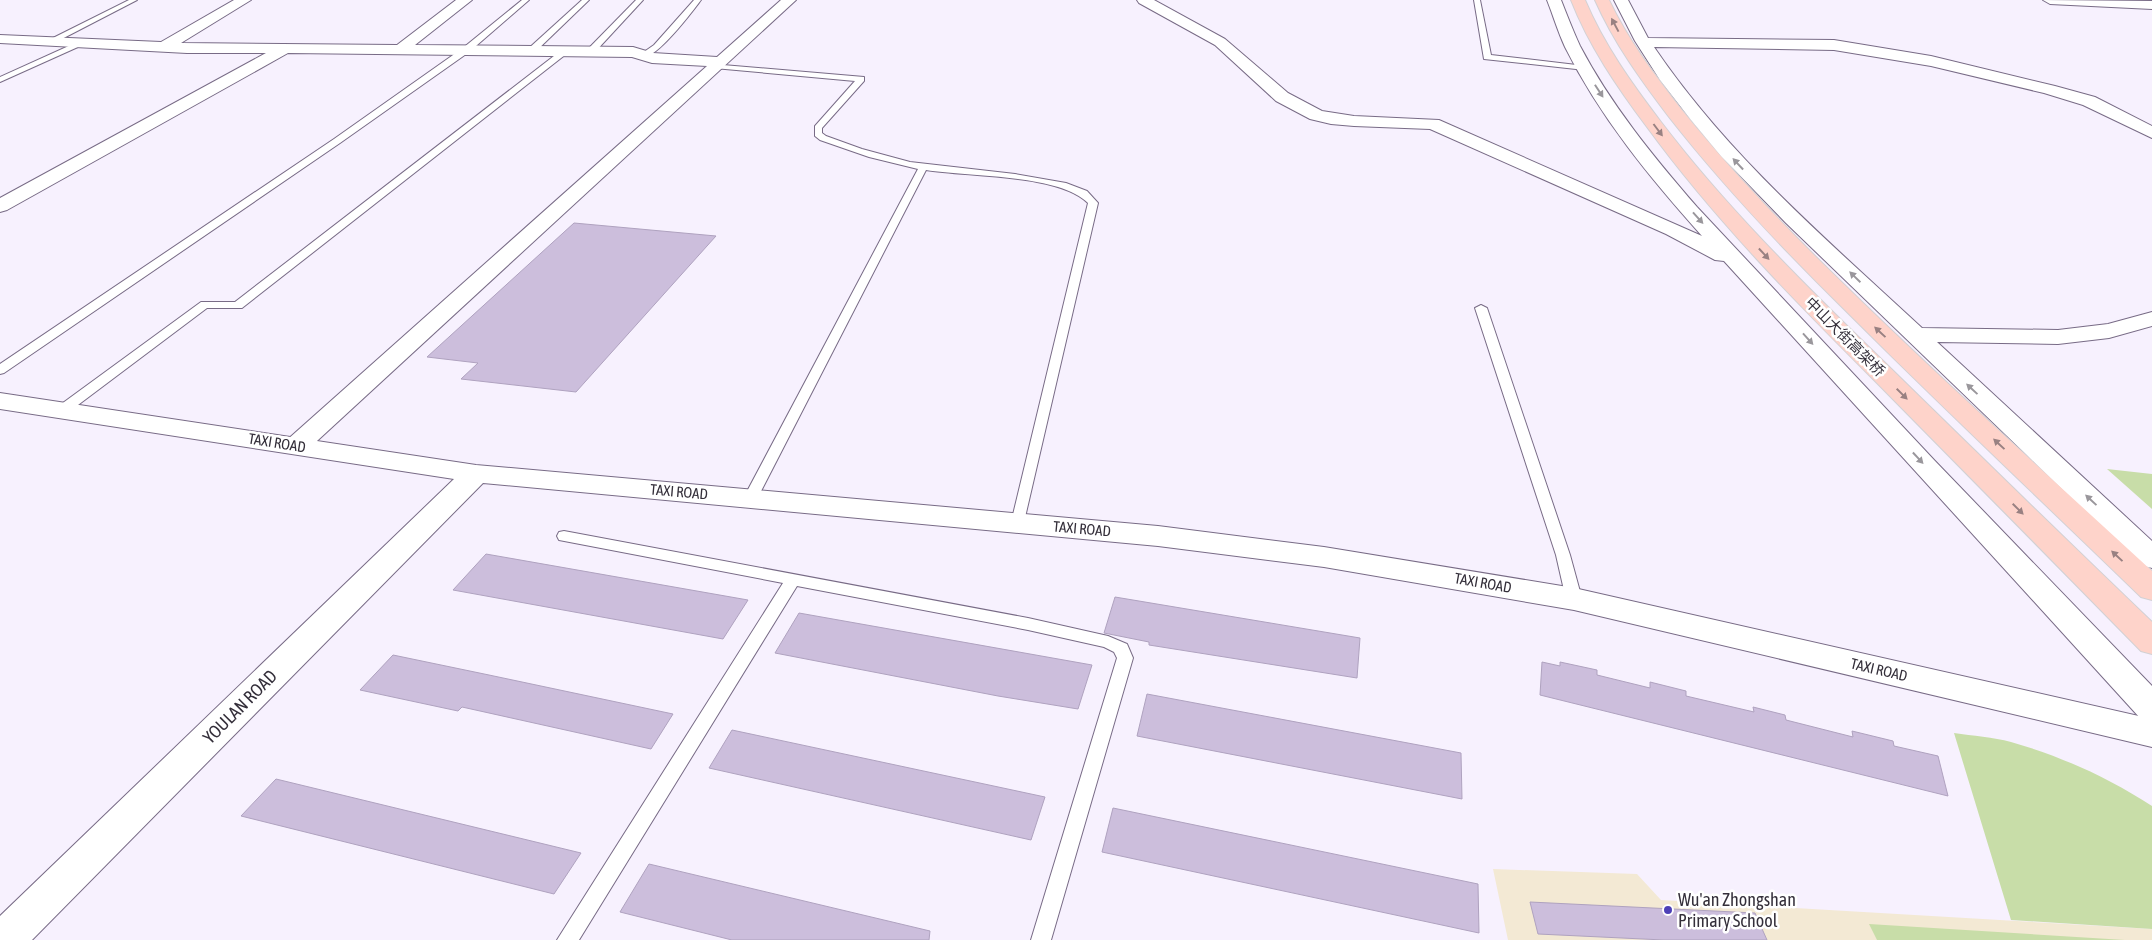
<svg xmlns="http://www.w3.org/2000/svg" width="2152" height="940" viewBox="0 0 2152 940" font-family="'Asap Condensed','Noto Sans SC',sans-serif">
  <rect width="100%" height="100%" fill="#f7f1fe"/>
  <polygon fill="#f3e9d4" points="1493,869 1637,874 1661,900 2152,929 2152,940 1508,940"/>
  <g fill="#c8dda8">
    <polygon points="2107,469 2152,474 2152,509"/>
    <path d="M1954,733c19,3 39,4 57,9 50,14 98,36 141,64v123l-141,-9z"/>
    <polygon points="1869,924 2125,940 1877,940"/>
  </g>
  <g fill="#ccbedc" stroke="#afa2bf">
    <polygon points="574,223 716,236 576,392 461,379 478,363 427,357"/>
    <polygon points="486,554 748,600 723,639 453,590"/>
    <polygon points="1115,597 1360,638 1357,678 1149,645 1149,642 1104,633"/>
    <polygon points="799,613 1092,665 1078,709 998,696 775,653"/>
    <polygon points="393,655 489,675 673,714 651,749 462,707 458,711 360,690"/>
    <polygon points="1542,662 1560,666 1560,662 1597,670 1597,675 1650,688 1650,682 1686,691 1686,696 1754,712 1753,707 1785,715 1786,720 1853,737 1852,731 1893,741 1894,746 1938,756 1948,796 1540,695"/>
    <polygon points="1147,694 1461,753 1462,799 1137,736"/>
    <polygon points="732,730 1045,797 1031,840 709,768"/>
    <polygon points="276,779 581,853 554,894 241,816"/>
    <polygon points="1113,808 1478,884 1479,933 1102,852"/>
    <polygon points="649,864 930,931 929,940 732,940 620,912"/>
    <polygon points="1530,902 1755,913 1767,940 1664,940 1538,934"/>
  </g>
  <g fill="none" stroke-linecap="round" stroke-linejoin="round">
    <defs>
      <g id="lane">
        <polygon points="129,0 137,0 54,43 47,41"/>
        <polygon points="522,0 529,0 469,52 340,143 4,373 0,374 0,364 334,139 463,48"/>
        <polygon points="582,0 589,0 534,53 528,53 528,49"/>
        <polygon points="636,0 643,0 594,53 588,53 588,49"/>
        <path d="M694,0h7c-10,13 -44,59 -60,58v-4l13,-9z"/>
        <polygon points="1474,0 1480,0 1491,55 1585,66 1589,68 1585,70 1484,59"/>
        <polygon points="82,40 89,42 0,82 0,77"/>
        <polygon points="563,49 570,51 242,308 207,308 66,414 56,414 55,411 56,408 201,302 235,302"/>
        <path d="M711,64l153,13v4l-42,47v5l4,3 36,13 48,13 105,12 51,9 21,8 11,12 -75,323h-10l-2,-3 77,-320c-29,-29 -120,-26 -162,-33l-169,329 -2,3h-10l-2,-3 175,-330 -49,-12 -49,-17 -5,-4v-10l40,-45 -141,-13 -4,-2z"/>
        <polygon points="1481,305 1487,308 1570,555 1582,599 1580,603 1574,605 1568,603 1566,599 1556,555 1475,308"/>
        <polygon points="564,531 1028,618 1108,636 1127,644 1133,658 1051,940 1031,940 1117,658 1114,652 1104,647 1028,630 797,586 579,940 557,940 783,583 559,540 557,536 559,532"/>
      </g>
      <g id="street">
        <polygon points="234,0 251,0 181,43 397,45 456,0 472,0 415,45 633,47 653,53 717,57 781,0 796,0 305,452 296,454 287,452 283,446 287,440 707,66 652,63 632,57 288,53 7,210 0,212 0,198 266,53 187,53 0,43 0,35 161,42"/>
        <path d="M1137,0h17l71,39 63,54 34,18 32,5 85,4 263,116c-52,-58 -102,-119 -137,-189 -7,-15 -12,-32 -18,-47h14c6,15 12,31 19,46 31,59 73,110 117,161l238,254 217,225v36l-12,-4 -416,-457 -9,-1 -49,-26 -236,-105 -76,-3 -23,-2 -21,-5 -34,-18 -61,-56 -76,-42z"/>
        <path d="M1614,0h14l20,38 186,2 97,16 124,30 40,11 57,29v12l-69,-33 -39,-12 -113,-27 -97,-16 -180,-3c73,108 173,193 268,281l136,2 50,-6 44,-12v14l-43,12 -51,6 -121,-2 215,199v27l-11,-3 -355,-342 -65,-67 -30,-36 -31,-40 -25,-39z"/>
        <polygon points="2043,0 2152,1 2152,9 2050,4"/>
      </g>
      <polygon id="secondary" points="0,393 476,465 1158,526 1324,547 1574,588 2152,719 2152,747 1574,610 1324,567 1158,546 483,483 32,940 0,940 0,916 454,479 0,409"/>
      <g id="primary">
        <path d="M1571,0h14c19,45 47,84 76,122 64,84 139,158 214,231 92,90 184,180 277,269v32l-11,-3c-88,-90 -176,-179 -264,-268 -81,-81 -162,-163 -230,-256 -30,-40 -58,-81 -76,-127z"/>
        <path d="M1595,0h14c19,40 45,74 72,109 42,52 87,100 134,147 109,108 224,211 337,315v29l-11,-3c-99,-96 -199,-190 -296,-287 -62,-61 -122,-124 -176,-193 -28,-37 -55,-74 -74,-117z"/>
      </g>
    </defs>
    <use href="#lane" stroke="#786b86" stroke-width="2"/>
    <use href="#street" stroke="#786b86" stroke-width="2"/>
    <use href="#secondary" stroke="#786b86" stroke-width="2"/>
    <use href="#primary" stroke="#d2d1d4" stroke-width="2"/>
    <use href="#lane" fill="#fff" fill-rule="evenodd"/>
    <use href="#street" fill="#fff" fill-rule="evenodd"/>
    <use href="#secondary" fill="#fff" fill-rule="evenodd"/>
    <use href="#primary" fill="#fed3ca" fill-rule="evenodd"/>
  </g>
  <defs><path id="oneway-solid" d="M-6-.8H1V-3.2L6.5 0L1 3.2V.8H-6Z" transform="scale(1.25)"/></defs>
  <g fill="#998182">
    <use href="#oneway-solid" transform="translate(1615 25) rotate(-118)"/>
    <use href="#oneway-solid" transform="translate(1658 130) rotate(53)"/>
    <use href="#oneway-solid" transform="translate(1764 254) rotate(47)"/>
    <use href="#oneway-solid" transform="translate(1880 332) rotate(-137)"/>
    <use href="#oneway-solid" transform="translate(1902 394) rotate(45)"/>
    <use href="#oneway-solid" transform="translate(1999 444) rotate(-137)"/>
    <use href="#oneway-solid" transform="translate(2018 509) rotate(45)"/>
    <use href="#oneway-solid" transform="translate(2117 556) rotate(-137)"/>
  </g>
  <g fill="#9a979c">
    <use href="#oneway-solid" transform="translate(1599 91) rotate(57)"/>
    <use href="#oneway-solid" transform="translate(1738 164) rotate(-133)"/>
    <use href="#oneway-solid" transform="translate(1698 218) rotate(48)"/>
    <use href="#oneway-solid" transform="translate(1855 277) rotate(-136)"/>
    <use href="#oneway-solid" transform="translate(1808 339) rotate(48)"/>
    <use href="#oneway-solid" transform="translate(1972 389) rotate(-137)"/>
    <use href="#oneway-solid" transform="translate(1918 458) rotate(47)"/>
    <use href="#oneway-solid" transform="translate(2091 500) rotate(-137)"/>
  </g>
  <circle fill="#4d40b7" stroke="#fff" stroke-width="2" cx="1668" cy="910" r="5"/>
  <g text-anchor="middle" stroke-width="5" stroke-linejoin="round" paint-order="stroke">
    <g font-size="15" fill="#342f3a" stroke="#fff">
      <text transform="translate(1845 337) rotate(45)" y="5">中山大街高架桥</text>
      <text transform="translate(277 443) rotate(9)" y="5">TAXI ROAD</text>
      <text transform="translate(679 492) rotate(5)" y="5">TAXI ROAD</text>
      <text transform="translate(1082 529) rotate(5)" y="5">TAXI ROAD</text>
      <text transform="translate(1483 583) rotate(10)" y="5">TAXI ROAD</text>
      <text transform="translate(1879 670) rotate(13)" y="5">TAXI ROAD</text>
    </g>
    <g font-size="18" fill="#342f3a" stroke="#fff">
      <text transform="translate(240 707) rotate(-45)" y="6">YOULAN ROAD</text>
    </g>
    <g font-size="18" fill="#342f3a" stroke="#fff" text-anchor="start">
      <text x="1678" y="906">Wu'an Zhongshan<tspan x="1678" dy="21">Primary School</tspan></text>
    </g>
  </g>
</svg>
